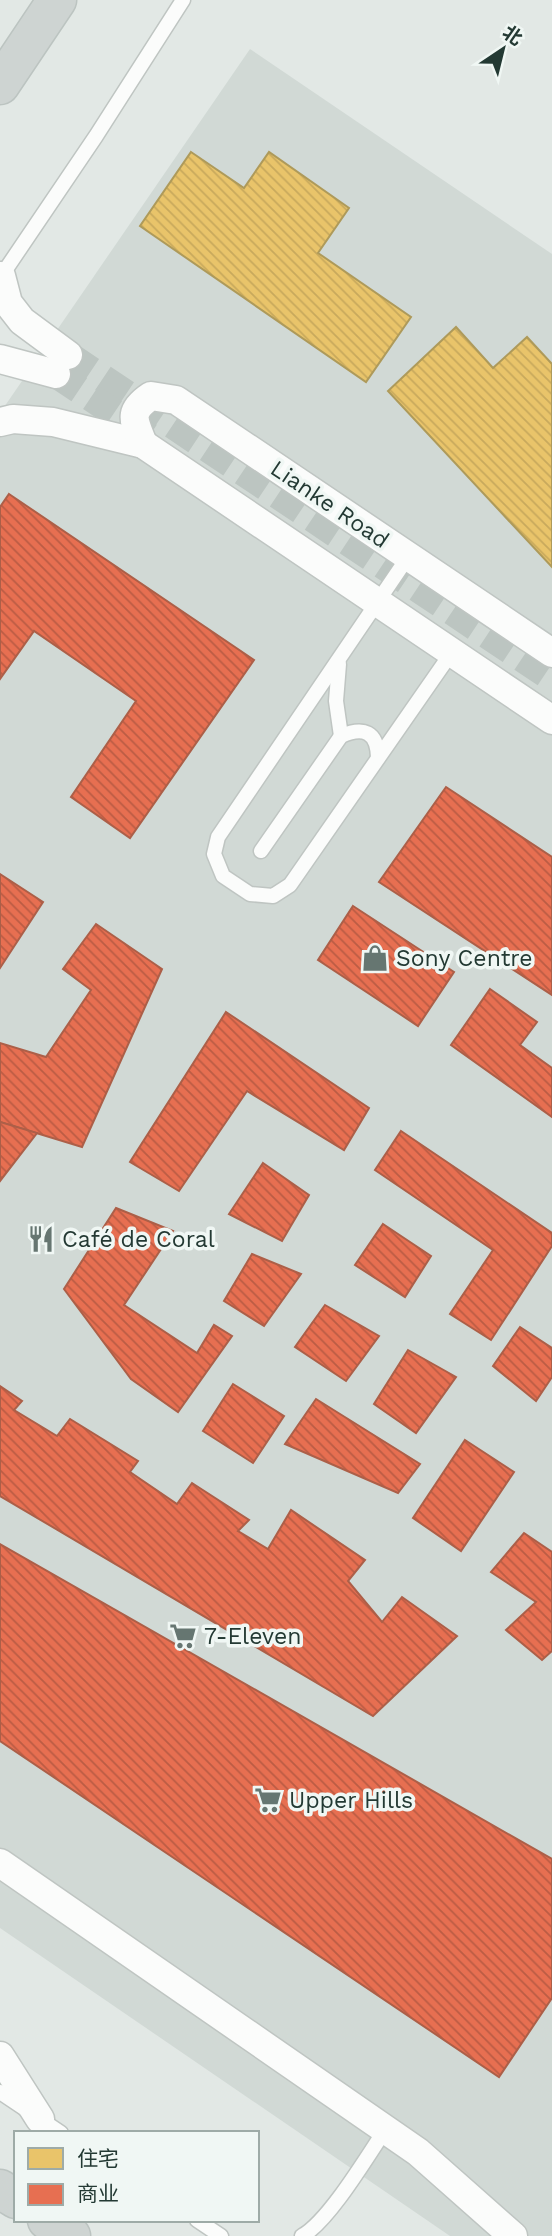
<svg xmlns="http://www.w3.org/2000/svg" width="552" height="2236" viewBox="0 0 552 2236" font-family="'Work Sans','Noto Sans SC',sans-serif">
  <defs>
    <pattern id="homes-back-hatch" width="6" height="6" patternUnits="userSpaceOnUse" patternTransform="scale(1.75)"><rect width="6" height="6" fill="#e9c46a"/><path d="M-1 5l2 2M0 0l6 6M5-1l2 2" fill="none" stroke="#c8a95c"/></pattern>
    <pattern id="shops-back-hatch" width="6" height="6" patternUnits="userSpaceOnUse" patternTransform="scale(1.75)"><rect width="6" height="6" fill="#e76f51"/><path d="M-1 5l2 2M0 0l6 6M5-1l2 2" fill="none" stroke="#bb5c44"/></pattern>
  </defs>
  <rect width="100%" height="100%" fill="#e2e8e5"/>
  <polygon fill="#d1d9d5" points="250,49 552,254 552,2236 450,2236 0,1928 0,413"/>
  <g fill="url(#homes-back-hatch)" stroke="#ae9a5a" stroke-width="2">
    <polygon points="191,152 244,188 269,152 349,208 318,253 411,317 366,382 140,226"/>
    <polygon points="456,327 493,368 527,337 552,364 552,567 388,391"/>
  </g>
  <g fill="url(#shops-back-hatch)" stroke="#ac5f48" stroke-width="2">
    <polygon points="9,494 254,660 130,838 71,797 136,701 34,631 0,679 0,507"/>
    <polygon points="446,787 552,857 552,995 379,882"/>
    <polygon points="0,874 43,902 0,968"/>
    <polygon points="353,906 454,972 418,1026 318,960"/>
    <polygon points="96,924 162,969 82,1147 0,1122 0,1043 46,1057 91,990 63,969"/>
    <polygon points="490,989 537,1022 520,1045 552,1068 552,1117 451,1045"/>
    <polygon points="226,1012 369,1108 344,1150 247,1091 179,1191 130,1162"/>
    <polygon points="0,1122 37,1133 0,1181"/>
    <polygon points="401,1131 552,1233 552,1246 491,1340 450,1314 493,1250 375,1170"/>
    <polygon points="263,1163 309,1195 282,1241 229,1214"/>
    <polygon points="116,1208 173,1231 124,1305 197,1353 214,1325 232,1336 178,1412 131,1379 64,1289"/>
    <polygon points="383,1224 431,1256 405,1297 355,1265"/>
    <polygon points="252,1254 301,1274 264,1326 224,1301"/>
    <polygon points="325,1305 379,1336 346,1381 295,1347"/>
    <polygon points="520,1327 552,1348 552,1377 536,1401 493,1366"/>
    <polygon points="408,1350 456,1377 416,1433 374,1404"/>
    <polygon points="233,1384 284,1416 253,1463 203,1431"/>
    <polygon points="0,1386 22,1401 14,1410 57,1436 70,1419 138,1461 130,1472 177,1504 192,1483 249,1520 238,1531 268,1549 291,1510 365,1560 348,1581 382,1622 402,1597 457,1636 373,1716 0,1496"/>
    <polygon points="316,1399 420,1464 398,1493 285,1444"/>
    <polygon points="465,1440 514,1472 461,1551 413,1518"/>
    <polygon points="524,1533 552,1552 552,1651 542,1660 506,1630 536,1602 491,1572"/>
    <polygon points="0,1544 552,1859 552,1998 499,2077 0,1741"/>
  </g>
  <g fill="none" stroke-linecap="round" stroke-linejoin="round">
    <g stroke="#bcc5c1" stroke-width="28" stroke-dasharray="28 14" stroke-linecap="butt">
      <polyline points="68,355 552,678"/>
      <polyline points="56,374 153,439"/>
    </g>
    <defs>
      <g id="lane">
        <polyline points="0,278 96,136 183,0"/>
        <polyline points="408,557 218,837 214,854 223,876 250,894 273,896 290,885 452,652"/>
        <polyline points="339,664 336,701 341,736"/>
        <path d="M261,851l80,-115c23,-10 36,-4 37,21"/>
        <polyline points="0,2092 61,2133"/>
        <polyline points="197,2220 221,2236"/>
        <path d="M302,2236c26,-14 65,-79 83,-106"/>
      </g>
      <g id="street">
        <polyline points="1,276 8,303 22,321 68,355"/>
        <polyline points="0,359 56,374"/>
        <polyline points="0,422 13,419 53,422 143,444 552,720"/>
        <path d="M143,444c-9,-24 -16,-32 8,-48l25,4 376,253"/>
        <polyline points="0,1863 418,2152 513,2236"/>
        <polyline points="0,2056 40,2119"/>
      </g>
      <g id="primary">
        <polyline points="0,85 57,0"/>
        <polyline points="0,2189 16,2199"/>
        <polyline points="47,2220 71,2236"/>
      </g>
    </defs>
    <use href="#lane" stroke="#bfc5c2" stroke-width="17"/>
    <use href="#street" stroke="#bfc5c2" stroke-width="31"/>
    <use href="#primary" stroke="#bcc4c1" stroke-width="41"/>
    <use href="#lane" stroke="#fbfcfb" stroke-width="14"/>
    <use href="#street" stroke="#fbfcfb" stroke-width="28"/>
    <use href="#primary" stroke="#ced4d2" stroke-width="38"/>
  </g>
  <defs>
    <symbol id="shop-bare" viewBox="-9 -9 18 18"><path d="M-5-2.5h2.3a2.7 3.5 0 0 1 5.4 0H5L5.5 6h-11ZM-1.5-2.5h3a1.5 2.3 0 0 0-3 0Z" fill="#667671" stroke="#f0f7f4" stroke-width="2.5" paint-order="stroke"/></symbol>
    <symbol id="restaurant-bare" viewBox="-9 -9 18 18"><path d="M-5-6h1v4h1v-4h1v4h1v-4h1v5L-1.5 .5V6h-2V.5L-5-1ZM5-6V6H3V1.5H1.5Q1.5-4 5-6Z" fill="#667671" stroke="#f0f7f4" stroke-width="2.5" paint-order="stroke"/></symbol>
    <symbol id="supermarket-bare" viewBox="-9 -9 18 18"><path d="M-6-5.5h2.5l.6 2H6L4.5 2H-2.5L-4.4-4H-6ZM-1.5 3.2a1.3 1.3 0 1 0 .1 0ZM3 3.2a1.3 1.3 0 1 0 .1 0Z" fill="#667671" stroke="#f0f7f4" stroke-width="2.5" paint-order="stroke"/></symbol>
  </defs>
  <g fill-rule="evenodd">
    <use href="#shop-bare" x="356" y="939" width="38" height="38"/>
    <use href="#restaurant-bare" x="22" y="1220" width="38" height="38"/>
    <use href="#supermarket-bare" x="164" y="1617" width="38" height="38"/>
    <use href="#supermarket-bare" x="249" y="1781" width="38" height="38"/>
  </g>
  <g text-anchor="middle" stroke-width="7" stroke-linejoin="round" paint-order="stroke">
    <g font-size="23" fill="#233933" stroke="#f0f7f4">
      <text transform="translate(330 504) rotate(34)" y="8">Lianke Road</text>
    </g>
    <g font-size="23" fill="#233933" stroke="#f0f7f4" text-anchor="start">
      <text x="396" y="966">Sony Centre</text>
      <text x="62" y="1247">Café de Coral</text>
      <text x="204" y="1644">7-Eleven</text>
      <text x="289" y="1808">Upper Hills</text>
    </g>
  </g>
  <rect x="14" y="2131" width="245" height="91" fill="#f0f7f4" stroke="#9eaba7" stroke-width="2"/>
  <rect x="28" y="2148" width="35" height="21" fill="#e9c46a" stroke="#9eaba7" stroke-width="2"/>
  <text x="77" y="2166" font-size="21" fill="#233933">住宅</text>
  <rect x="28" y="2184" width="35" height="21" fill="#e76f51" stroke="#9eaba7" stroke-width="2"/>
  <text x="77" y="2201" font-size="21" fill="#233933">商业</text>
  <g transform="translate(503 49) rotate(35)" stroke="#f0f7f4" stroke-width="5" paint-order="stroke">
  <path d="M0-5L12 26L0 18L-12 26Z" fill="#233933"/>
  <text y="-10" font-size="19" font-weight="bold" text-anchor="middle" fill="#233933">北</text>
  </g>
</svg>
